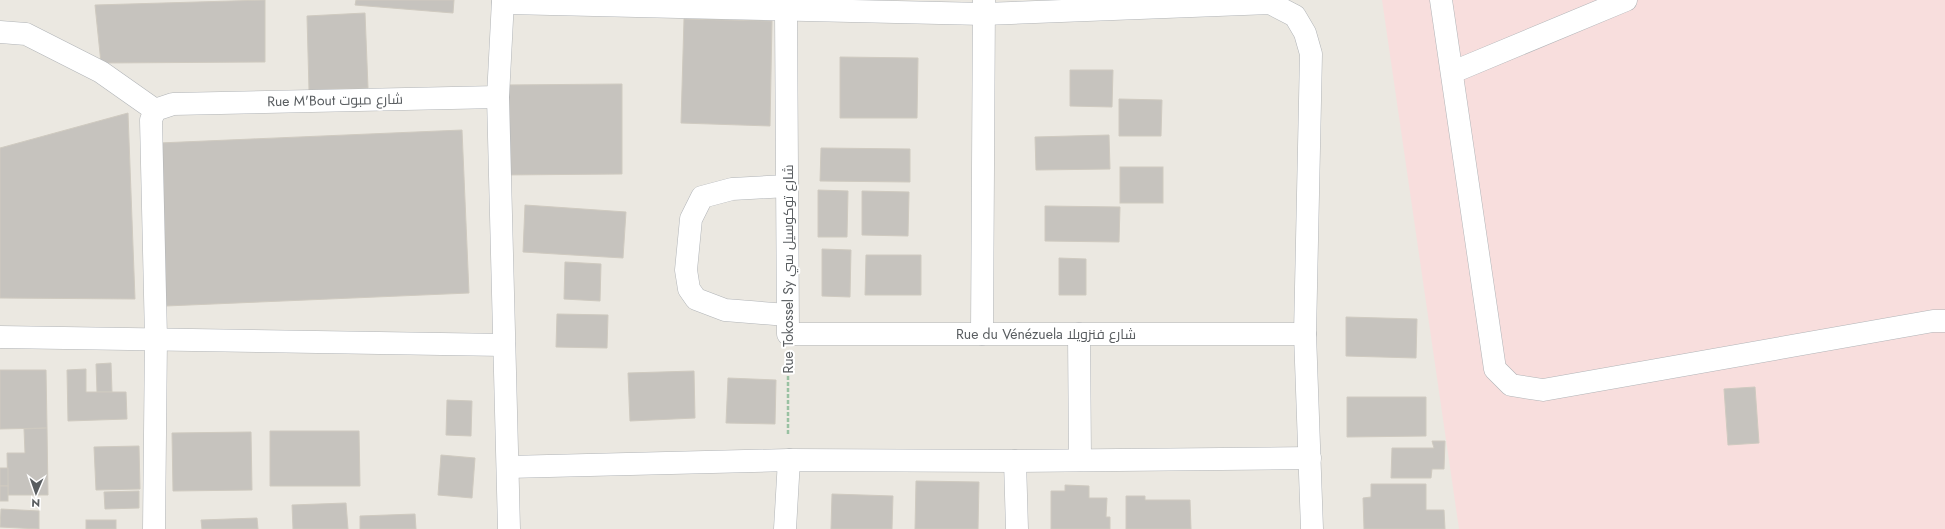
<svg xmlns="http://www.w3.org/2000/svg" width="1945" height="529" viewBox="0 0 1945 529" font-family="Jost,Cairo,sans-serif">
  <rect width="100%" height="100%" fill="#ebe8e1"/>
  <polygon fill="#f8dedd" points="1382,0 1945,0 1945,529 1459,529"/>
  <g fill="#c6c3be" stroke="#cfcac0">
    <polygon points="265,0 265,62 101,63 95,5"/>
    <polygon points="356,0 454,0 453,13 355,5"/>
    <polygon points="365,13 368,88 309,90 307,16"/>
    <polygon points="684,19 772,21 770,126 681,123"/>
    <polygon points="840,57 918,58 917,118 840,118"/>
    <polygon points="1070,70 1113,70 1112,107 1070,106"/>
    <polygon points="622,84 622,174 503,175 503,85"/>
    <polygon points="1119,99 1162,100 1161,136 1119,136"/>
    <polygon points="128,113 135,299 0,298 0,148"/>
    <polygon points="462,130 469,293 166,306 159,143"/>
    <polygon points="1109,135 1110,169 1036,170 1035,137"/>
    <polygon points="821,148 910,149 910,182 820,181"/>
    <rect x="1120" y="167" width="43" height="36"/>
    <polygon points="818,190 848,191 847,237 818,237"/>
    <polygon points="862,191 909,192 908,236 862,235"/>
    <polygon points="525,205 626,212 623,258 523,252"/>
    <polygon points="1045,206 1120,207 1119,242 1045,241"/>
    <polygon points="822,249 851,250 850,297 822,296"/>
    <polygon points="866,255 921,255 921,295 865,295"/>
    <polygon points="1059,258 1086,259 1086,295 1059,295"/>
    <polygon points="565,262 601,264 600,301 564,299"/>
    <polygon points="557,314 608,315 607,348 556,347"/>
    <polygon points="1346,317 1417,319 1416,358 1346,356"/>
    <polygon points="111,363 112,392 97,392 96,364"/>
    <polygon points="86,369 86,392 126,392 127,419 68,421 67,370"/>
    <polygon points="0,370 46,370 47,428 0,429"/>
    <polygon points="694,371 695,418 630,421 628,373"/>
    <polygon points="728,378 776,380 775,424 726,423"/>
    <polygon points="1755,387 1759,443 1728,445 1724,389"/>
    <polygon points="1347,397 1426,397 1426,436 1347,437"/>
    <polygon points="447,400 472,401 471,436 446,435"/>
    <polygon points="47,428 48,495 8,495 7,453 25,453 24,429"/>
    <polygon points="270,431 359,431 360,486 270,486"/>
    <polygon points="251,432 252,490 173,491 172,433"/>
    <polygon points="1432,441 1445,441 1444,469 1432,469 1431,478 1391,478 1392,448 1434,448"/>
    <polygon points="139,446 140,489 96,490 94,447"/>
    <polygon points="441,455 475,458 472,498 438,495"/>
    <rect x="0" y="468" width="8" height="18"/>
    <polygon points="916,481 979,482 978,529 915,529"/>
    <polygon points="1371,484 1426,484 1426,510 1444,510 1445,529 1364,529 1363,498 1371,497"/>
    <polygon points="1065,485 1089,486 1089,498 1107,498 1106,517 1110,517 1110,529 1051,529 1051,491 1065,491"/>
    <rect x="0" y="486" width="8" height="15"/>
    <polygon points="139,491 139,508 105,509 104,492"/>
    <polygon points="832,494 893,496 892,529 831,529"/>
    <polygon points="1126,496 1145,496 1145,500 1190,500 1191,529 1126,529"/>
    <polygon points="346,503 348,529 293,529 292,505"/>
    <polygon points="1,509 39,511 39,529 0,527"/>
    <polygon points="415,514 416,529 360,529 360,516"/>
    <polygon points="257,518 258,529 202,529 201,520"/>
    <rect x="86" y="520" width="30" height="9"/>
  </g>
  <g fill="none" stroke-linecap="round" stroke-linejoin="round">
    <defs>
      <g id="minor">
        <polyline points="503,0 498,97 509,529"/>
        <polyline points="1441,0 1495,369 1511,385 1543,390 1933,321 1945,321"/>
        <polyline points="503,3 984,14 1270,3 1295,16 1305,33 1311,54 1305,334 1312,529"/>
        <polyline points="786,10 788,334 1305,334"/>
        <polyline points="0,32 26,34 101,72 155,110"/>
        <polyline points="1453,72 1626,0"/>
        <polyline points="787,186 732,189 702,197 691,219 686,270 689,289 696,299 725,310 787,315"/>
        <polyline points="982,334 984,0"/>
        <polyline points="1079,334 1080,460"/>
        <polyline points="0,337 504,345"/>
        <polyline points="1015,461 1017,529"/>
        <polyline points="508,467 789,460 1015,461 1310,458"/>
        <polyline points="154,529 156,338 151,120 155,110 173,104 498,97"/>
        <polyline points="785,529 789,460"/>
      </g>
    </defs>
    <use href="#minor" stroke="#b1b4b7" stroke-width="23"/>
    <polyline stroke="#99c1a2" stroke-width="2.5" stroke-dasharray="4 2" stroke-linecap="butt" points="788,358 788,435"/>
    <use href="#minor" stroke="#fff" stroke-width="22"/>
  </g>
  <g text-anchor="middle" stroke-width="4" stroke-linejoin="round" paint-order="stroke">
    <g font-size="14" fill="#595d60" stroke="#fff">
      <text transform="translate(335 100) rotate(-1)" y="5">Rue M'Bout شارع مبوت</text>
      <text transform="translate(788 269) rotate(-90)" y="5">Rue Tokossel Sy شارع توكوسيل سي</text>
      <text x="1046" y="339">Rue du Vénézuela شارع فنزويلا</text>
    </g>
  </g>
  <g transform="translate(36 493) rotate(182)" stroke="#ffffff" stroke-width="3" paint-order="stroke">
  <path d="M0-3L7 15L0 10L-7 15Z" fill="#595d60"/>
  <text y="-6" font-size="11" font-weight="bold" text-anchor="middle" fill="#595d60">N</text>
  </g>
</svg>
